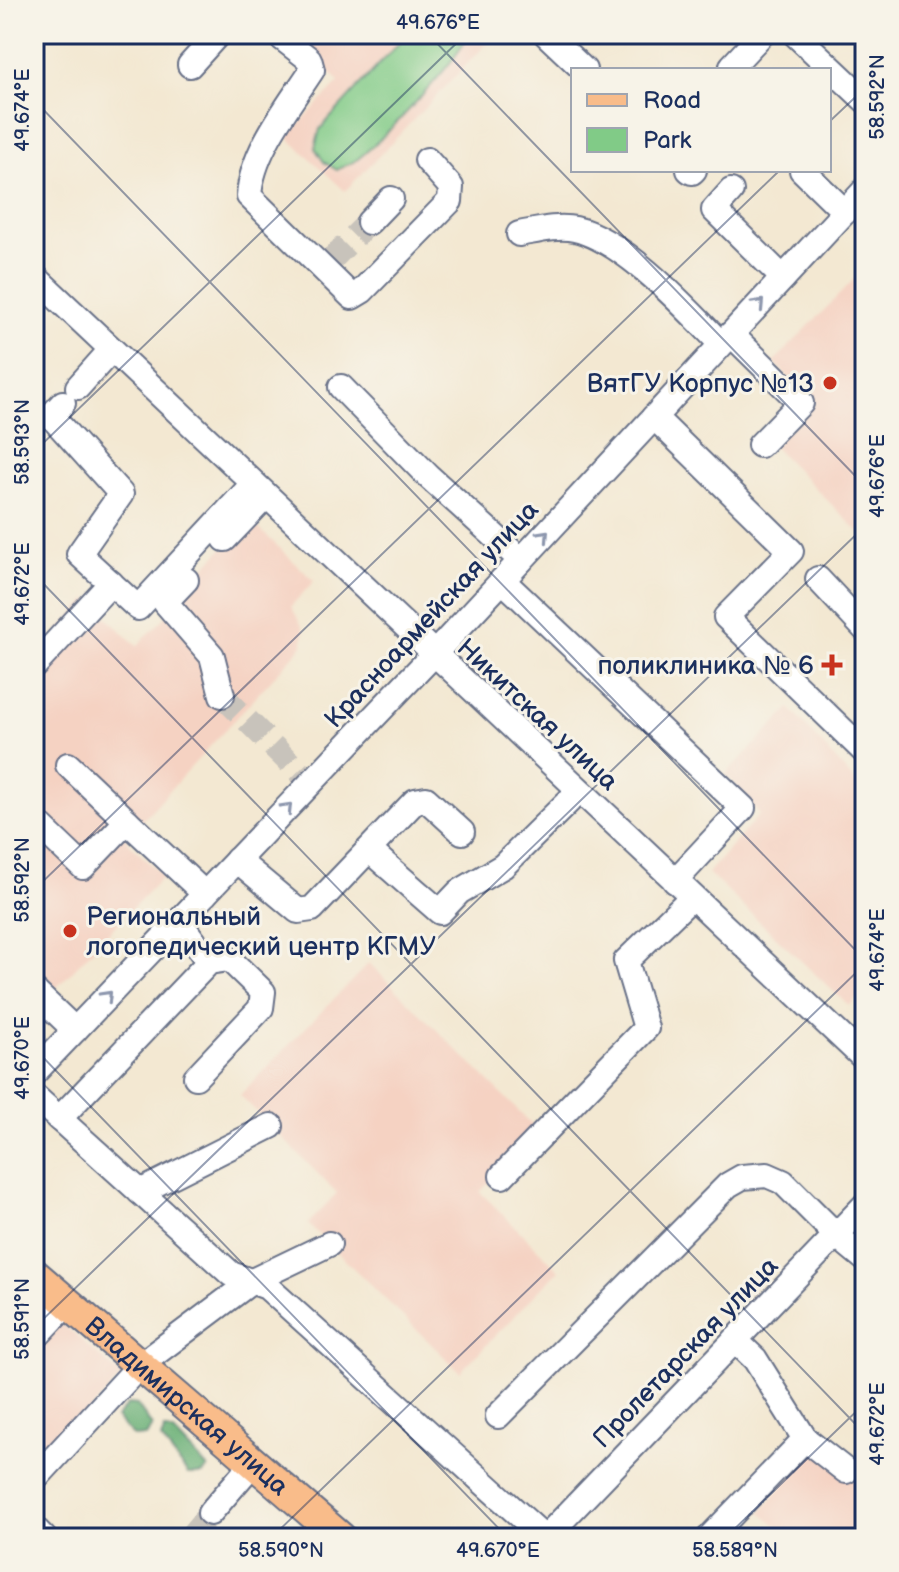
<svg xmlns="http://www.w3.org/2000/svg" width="899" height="1572" viewBox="0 0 899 1572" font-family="'Balsamiq Sans',sans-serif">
  <rect width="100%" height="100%" fill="#f7f3e8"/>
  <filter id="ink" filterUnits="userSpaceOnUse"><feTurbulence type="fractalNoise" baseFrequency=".0125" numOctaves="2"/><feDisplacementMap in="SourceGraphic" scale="16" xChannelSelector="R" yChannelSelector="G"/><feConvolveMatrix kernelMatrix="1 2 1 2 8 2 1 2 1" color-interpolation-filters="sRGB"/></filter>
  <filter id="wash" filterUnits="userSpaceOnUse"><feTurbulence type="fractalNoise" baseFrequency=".006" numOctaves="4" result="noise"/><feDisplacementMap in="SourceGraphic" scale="32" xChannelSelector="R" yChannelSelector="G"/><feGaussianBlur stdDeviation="1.8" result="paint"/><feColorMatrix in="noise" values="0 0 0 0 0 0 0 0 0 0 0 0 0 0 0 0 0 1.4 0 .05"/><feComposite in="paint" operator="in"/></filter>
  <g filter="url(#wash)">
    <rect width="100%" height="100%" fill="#f3e8d2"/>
    <g fill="#f5d2c2">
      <polygon points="294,34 496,34 345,191 287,137 339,82"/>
      <polygon points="865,268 865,538 773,446 815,404 774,362"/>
      <polygon points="250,520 314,581 291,606 304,630 303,645 125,839 163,876 37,1008 34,1006 34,656 88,599 137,646 177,605 180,593"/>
      <polygon points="790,708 865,793 865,803 854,814 865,824 865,990 849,1006 708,873 760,814 726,774"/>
      <polygon points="369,963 537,1129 480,1192 559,1270 460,1372 308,1224 337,1193 240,1095"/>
      <polygon points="34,1299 122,1376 34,1468"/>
      <polygon points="822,1441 840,1457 854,1461 865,1449 865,1538 791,1538 761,1512"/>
    </g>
    <path fill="#81cb87" stroke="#4e7d72" stroke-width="2" d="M407,34h62c-13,29 -84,103 -110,124 -6,5 -15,8 -22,12l-13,-8 -9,-14 5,-19z"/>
    <g fill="#68af74" stroke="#426f69" stroke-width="2">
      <polygon points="128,1404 137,1405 152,1426 146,1436 134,1437 116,1418"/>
      <polygon points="165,1429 174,1432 208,1468 203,1474 188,1474 161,1439"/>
    </g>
  </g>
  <g filter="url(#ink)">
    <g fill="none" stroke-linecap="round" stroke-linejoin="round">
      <g stroke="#c8c3bb" stroke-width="24" stroke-dasharray="24 12" stroke-linecap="butt">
        <polyline points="329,262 369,222"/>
        <polyline points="222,695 310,783"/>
        <polyline points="189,1538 210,1513"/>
      </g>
      <defs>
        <g id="minor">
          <path d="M277,34l32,25 3,11c-24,37 -60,81 -63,126l103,101 10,-6 88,-90 1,-14 -24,-27"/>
          <polyline points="546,34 584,70"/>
          <polyline points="795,34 865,100"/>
          <polyline points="190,65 218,34"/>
          <polyline points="733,70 732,66 762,34"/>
          <polyline points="689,170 692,172 694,170"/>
          <polyline points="802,170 845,212"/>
          <polyline points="731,191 714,210 783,278"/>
          <polyline points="369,222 391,199"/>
          <path d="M519,234c17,-3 39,-9 56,-5 49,11 111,79 146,115"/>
          <polyline points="34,276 865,1059"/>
          <polyline points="731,334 801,403 760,445"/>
          <polyline points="78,387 111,350"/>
          <polyline points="341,387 428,476 521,560"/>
          <polyline points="63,403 51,416 121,494 79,554 138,608 253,484"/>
          <polyline points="654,417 791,551 726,617 865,752"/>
          <polyline points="225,539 266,496"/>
          <polyline points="818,579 865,629"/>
          <polyline points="186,580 165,602 212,656 222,695"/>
          <polyline points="502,580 743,808 675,881"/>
          <polyline points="34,666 111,583"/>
          <polyline points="68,765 127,821"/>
          <polyline points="34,820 83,867 127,821 205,894"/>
          <polyline points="369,850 440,912 459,892 503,866 579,791"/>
          <polyline points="237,860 298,911 312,909 415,801 426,799 462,832"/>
          <polyline points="179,921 209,962"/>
          <polyline points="34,991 75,1030"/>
          <polyline points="34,1073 434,654 865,190"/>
          <polyline points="34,1096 231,1274 267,1287 545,1538"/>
          <polyline points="59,1119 209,962 229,959 263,992 261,1008 196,1077"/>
          <polyline points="502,1176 646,1028 626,961 692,897"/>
          <polyline points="140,1192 271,1126"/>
          <polyline points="34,1339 68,1303"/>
          <polyline points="498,1416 728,1185 742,1177 767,1175 783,1182 836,1235 865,1259"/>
          <polyline points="805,1439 846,1471"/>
          <polyline points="34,1480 140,1365 252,1281 329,1244"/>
          <polyline points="210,1513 253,1463"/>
          <polyline points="34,1528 44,1538"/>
          <polyline points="545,1538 865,1205"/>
          <polyline points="709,1538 805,1439 755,1359 735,1340"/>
        </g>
        <g id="major">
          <path id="s1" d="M34,1274l307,264"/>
        </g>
      </defs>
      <use href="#minor" stroke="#677087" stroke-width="28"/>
      <use href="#major" stroke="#677087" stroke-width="34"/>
      <use href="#minor" stroke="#fff" stroke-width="24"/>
      <use href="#major" stroke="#f9bc8a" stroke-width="30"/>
    </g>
    <defs><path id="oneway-chevron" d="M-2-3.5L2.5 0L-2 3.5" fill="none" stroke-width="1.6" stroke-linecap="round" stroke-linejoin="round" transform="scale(2)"/></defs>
    <g stroke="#8d97ae">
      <use href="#oneway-chevron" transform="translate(759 304) rotate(-47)"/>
      <use href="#oneway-chevron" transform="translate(544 535) rotate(-47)"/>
      <use href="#oneway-chevron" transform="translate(287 808) rotate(-46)"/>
      <use href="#oneway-chevron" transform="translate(107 996) rotate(-46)"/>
    </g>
  </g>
  <path fill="none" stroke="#1b2f5e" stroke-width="2" stroke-opacity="0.45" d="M428,34l437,452M34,100l831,860M829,122l36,-34M34,452l432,-418M34,574l831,860M34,890l746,-720M34,1048l474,490M34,1328l831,-802M34,1522l16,16M271,1538l594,-574M725,1538l140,-135"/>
  <g fill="#c8321e" stroke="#f7f3e8" stroke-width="3">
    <circle cx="830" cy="383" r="8"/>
    <path d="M828 653h8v8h8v8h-8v8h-8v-8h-8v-8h8z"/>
    <circle cx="70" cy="931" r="8"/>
  </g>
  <g text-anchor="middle" stroke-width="6" stroke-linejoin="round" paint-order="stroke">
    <g font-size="26" fill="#1b2f5e" stroke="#f7f3e8" text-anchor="end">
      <text x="814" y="392">ВятГУ Корпус №13</text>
      <text x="814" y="674">поликлиника № 6</text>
      <text x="86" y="925" text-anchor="start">Региональный<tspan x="86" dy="30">логопедический центр КГМУ</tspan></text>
    </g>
    <g font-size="26" fill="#1b2f5e" stroke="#f7f3e8">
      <text transform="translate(431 614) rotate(-47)" y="9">Красноармейская улица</text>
      <text transform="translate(538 714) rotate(43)" y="9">Никитская улица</text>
      <text transform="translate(685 1352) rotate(-46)" y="9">Пролетарская улица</text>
      <text dy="9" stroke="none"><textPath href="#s1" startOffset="202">Владимирская улица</textPath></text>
    </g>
  </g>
  <rect width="899" height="1572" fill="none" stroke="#f7f3e8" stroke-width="88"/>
  <rect x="571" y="68" width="260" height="104" fill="#f7f3e8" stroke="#9fa5b1" stroke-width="2"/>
  <rect x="587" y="94" width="40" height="12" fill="#f9bc8a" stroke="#9fa5b1" stroke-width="2"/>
  <text x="643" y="108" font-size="24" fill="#1b2f5e">Road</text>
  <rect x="587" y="128" width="40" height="24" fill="#81cb87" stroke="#9fa5b1" stroke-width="2"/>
  <text x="643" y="148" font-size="24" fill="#1b2f5e">Park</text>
  <rect x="44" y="44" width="811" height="1484" fill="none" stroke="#1b2f5e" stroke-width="3"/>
  <g font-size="20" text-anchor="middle" fill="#1b2f5e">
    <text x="438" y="29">49.676°E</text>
    <text transform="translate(877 97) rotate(-90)" y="7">58.592°N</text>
    <text transform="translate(22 110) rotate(-90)" y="7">49.674°E</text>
    <text transform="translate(22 442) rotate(-90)" y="7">58.593°N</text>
    <text transform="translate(877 476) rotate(-90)" y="7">49.676°E</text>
    <text transform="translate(22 584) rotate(-90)" y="7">49.672°E</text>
    <text transform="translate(22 880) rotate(-90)" y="7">58.592°N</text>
    <text transform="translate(877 950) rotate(-90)" y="7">49.674°E</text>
    <text transform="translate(22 1058) rotate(-90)" y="7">49.670°E</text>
    <text transform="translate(22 1319) rotate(-90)" y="7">58.591°N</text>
    <text transform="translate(877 1424) rotate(-90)" y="7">49.672°E</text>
    <text x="281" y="1557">58.590°N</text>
    <text x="498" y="1557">49.670°E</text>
    <text x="735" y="1557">58.589°N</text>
  </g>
</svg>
